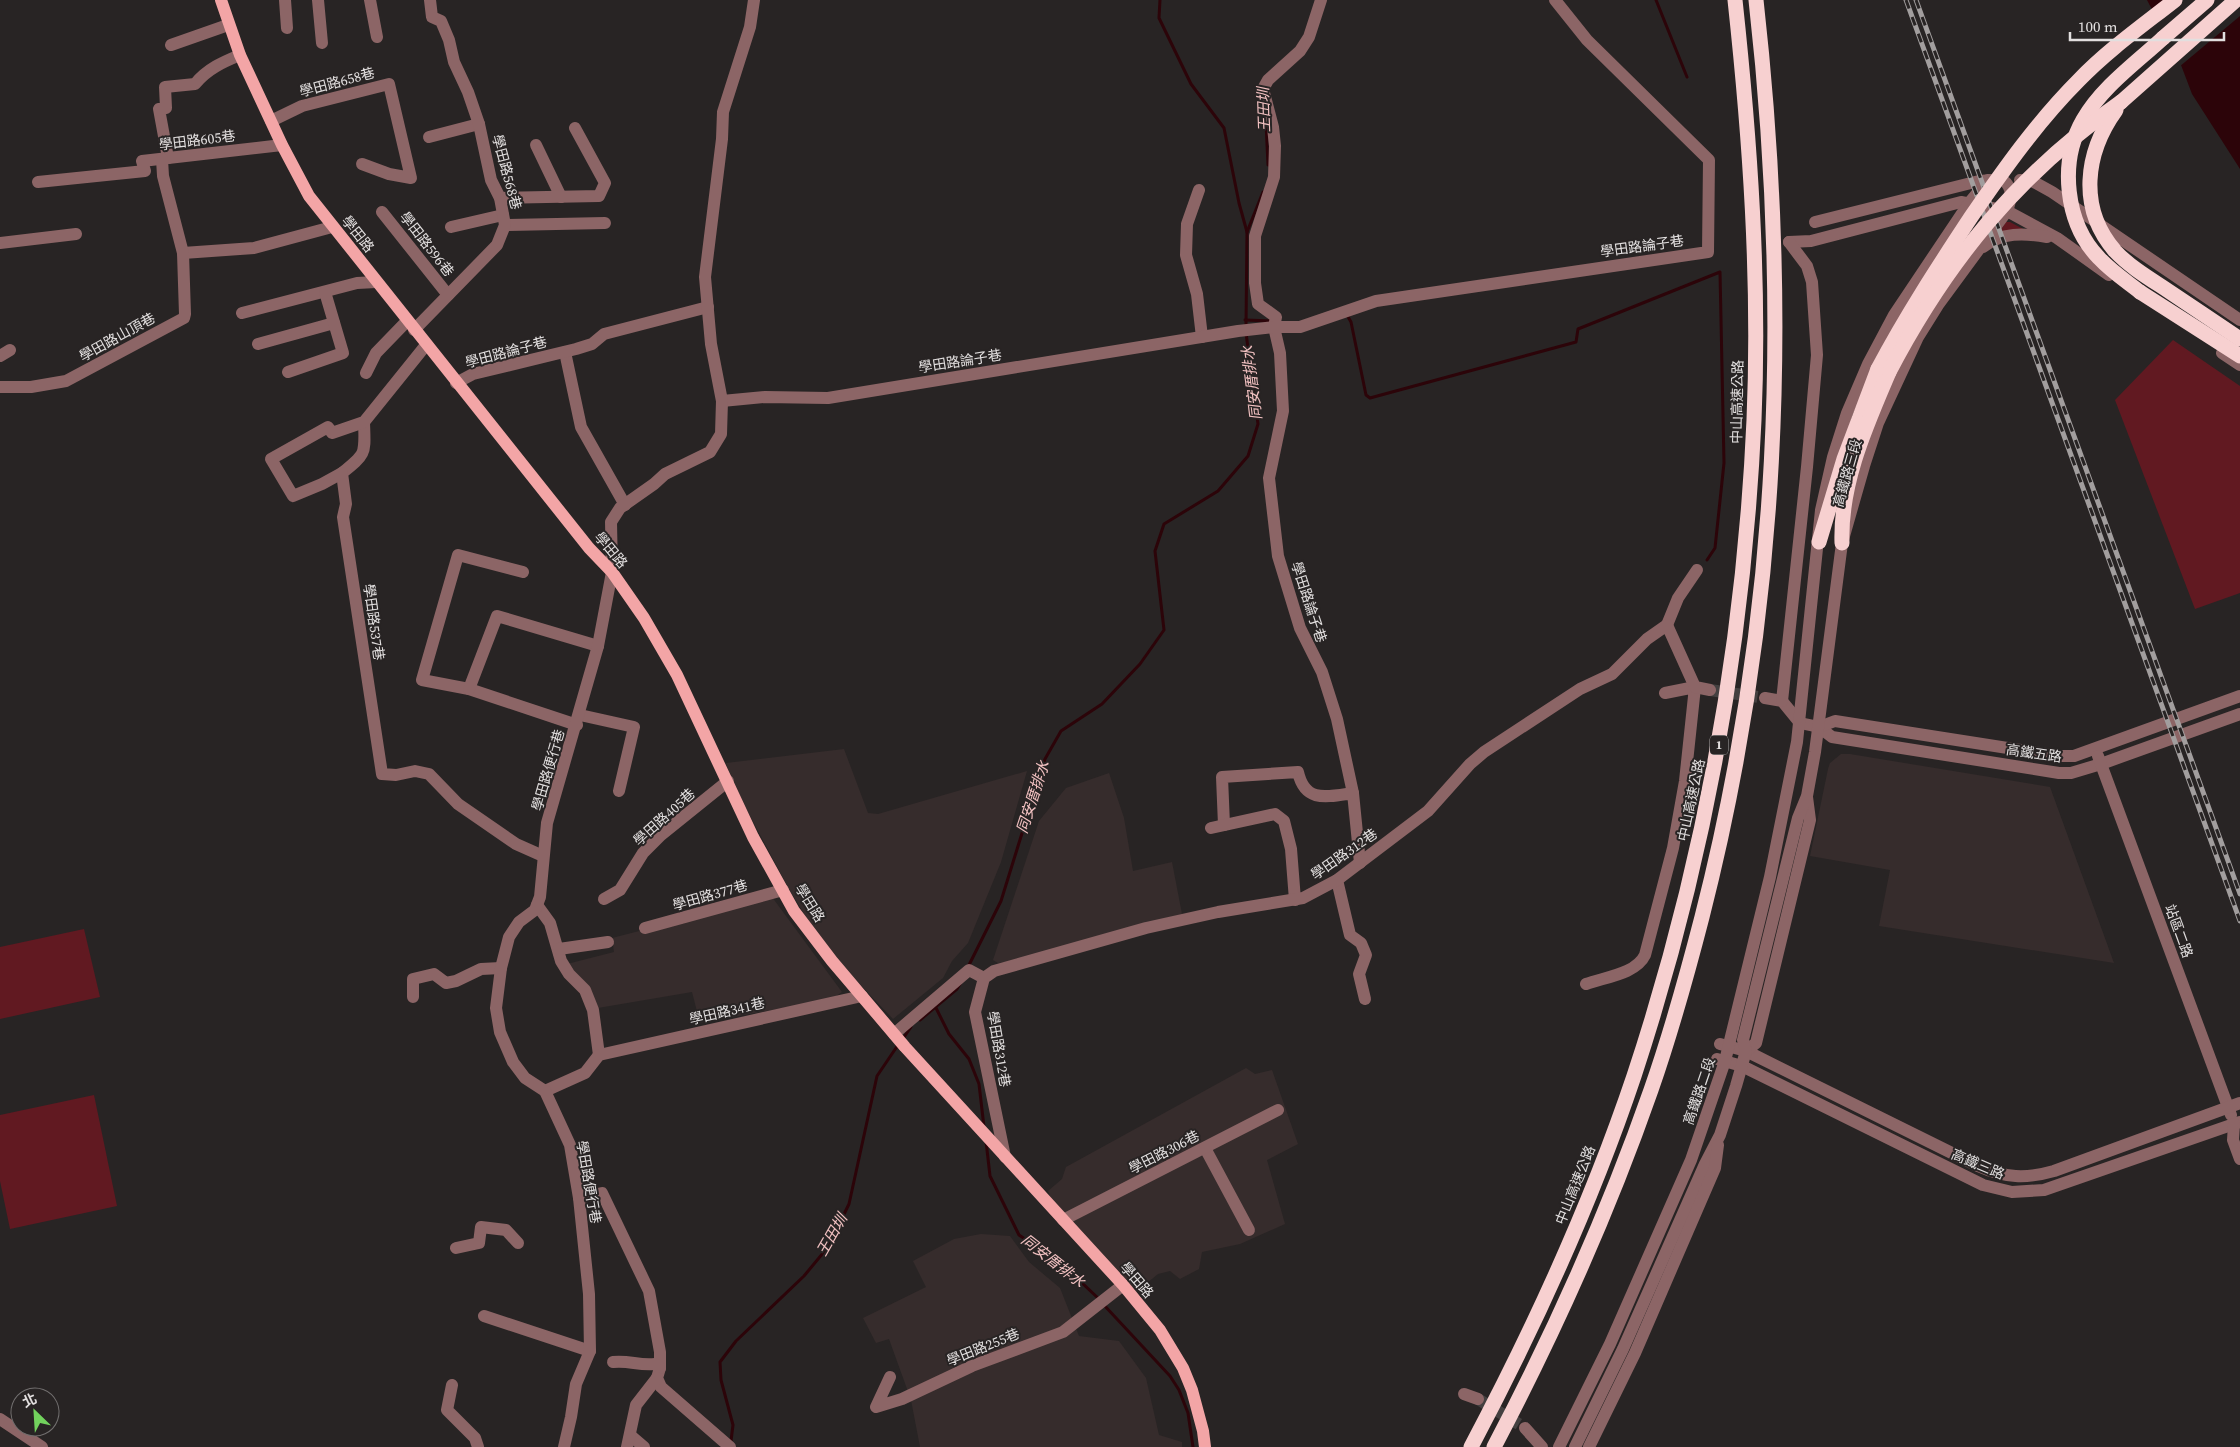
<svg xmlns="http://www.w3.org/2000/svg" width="2240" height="1447" viewBox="0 0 2240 1447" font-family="'Source Serif 4','Noto Sans TC',serif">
  <rect width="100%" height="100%" fill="#282424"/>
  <g fill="#362c2c">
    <polygon points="844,749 868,813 878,814 1027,771 1001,862 968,943 952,961 943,978 893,1019 824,947 789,889 733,784 726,763"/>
    <polygon points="1841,754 1850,754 2050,787 2114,963 1879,926 1890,870 1810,856 1828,769 1830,763"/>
    <polygon points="1109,773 1124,818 1133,871 1172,862 1182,914 1015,961 998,963 993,960 1039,821 1066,788"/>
    <polygon points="772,897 842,992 832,999 700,1023 692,992 592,1009 563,965 614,952 612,938"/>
    <polygon points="1246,1068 1255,1074 1272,1070 1298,1144 1267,1160 1285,1224 1240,1244 1202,1252 1199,1269 1180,1279 1170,1271 1158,1274 1136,1292 1051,1199 1048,1191 1062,1179 1066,1167"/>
    <polygon points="981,1234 1010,1236 1029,1262 1060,1288 1079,1336 1119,1341 1146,1378 1159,1435 1182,1442 1182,1447 920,1447 911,1400 889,1339 876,1343 863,1318 926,1287 913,1261 954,1239"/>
  </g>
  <g fill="#611921">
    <polygon points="2006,222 2010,222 2025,230 1998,234"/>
    <polygon points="2173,340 2240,386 2240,593 2195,609 2115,400"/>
    <polygon points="84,929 100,997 0,1019 0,947"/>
    <polygon points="94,1095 117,1206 10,1229 0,1181 0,1115"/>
  </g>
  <polygon fill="#2c0409" points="2147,0 2240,0 2240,169 2192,94 2181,65"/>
  <polygon fill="#282424" points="2166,0 2240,0 2240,16 2179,67 2150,13"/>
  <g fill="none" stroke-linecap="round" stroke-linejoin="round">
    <g stroke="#2c0409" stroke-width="3">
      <polyline points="1160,0 1159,18 1191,84 1224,128 1239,203 1247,232 1246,327"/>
      <polyline points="1656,0 1687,77"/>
      <polyline points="1266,123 1268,165"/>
      <polyline points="1247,232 1263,192"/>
      <polyline points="1347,315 1351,322 1366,395 1370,398 1576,342 1578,329 1720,272 1724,463 1715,548 1707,560"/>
      <polyline points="1245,320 1273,321"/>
      <polyline points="968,967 1001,901 1045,759 1061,731 1102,704 1140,664 1164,630 1155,551 1164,524 1218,491 1248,456 1258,424 1246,333"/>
      <polyline points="936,1008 949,1034 969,1059 979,1084 984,1127"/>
      <polyline points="920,1020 957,989 960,984"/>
      <polyline points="902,1040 911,1027"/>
      <polyline points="986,1141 990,1176 1019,1235 1062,1264 1099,1299"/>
      <polyline points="1103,1304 1170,1376 1179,1390 1188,1413 1193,1447"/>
      <polyline points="731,1441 733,1425 721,1380 720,1362 736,1341 804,1276 828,1247 849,1204 877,1076 898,1045"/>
    </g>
    <g stroke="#444040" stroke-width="12" stroke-dasharray="12 6" stroke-linecap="butt">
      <polyline points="1710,690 1765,698"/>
      <polyline points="1478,1399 1525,1428"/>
    </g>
    <g stroke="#8c6566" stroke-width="12">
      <polyline points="285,0 287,28"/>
      <polyline points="318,0 322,43"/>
      <polyline points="370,0 377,37"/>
      <polyline points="1321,0 1309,37 1300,51 1268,80 1263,89 1273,127 1275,146 1274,177 1255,236 1255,283 1258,304 1276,317 1274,327 1280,353 1283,411 1269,478 1278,556 1300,628 1322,672 1337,719 1353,793"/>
      <polyline points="171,45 228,25"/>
      <polyline points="271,121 302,106 389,84 411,178 389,174 362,164"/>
      <polyline points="429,137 479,124"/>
      <polyline points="536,145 561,197"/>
      <path d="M168,158l-9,-49 7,-1 -1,-21 30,-3c12,-15 28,-22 45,-29"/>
      <polyline points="2020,180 2032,181 2052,192 2240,320"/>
      <polyline points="38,182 145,171 142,161 282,145"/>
      <polyline points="1199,190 1187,224 1186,255 1197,294 1202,337"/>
      <polyline points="500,198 599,196 605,183 575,128"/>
      <polyline points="382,212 448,295"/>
      <polyline points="1815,222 1979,181 1993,180"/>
      <polyline points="505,225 605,223"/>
      <polyline points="451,227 503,215"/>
      <polyline points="1789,242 1811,241 1961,202 2007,211 2057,238 2109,275"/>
      <polyline points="0,243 76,234"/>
      <path d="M1983,247c19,-15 41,-14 64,-10"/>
      <polyline points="183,253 254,248 332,227"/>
      <polyline points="242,313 357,283 376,282"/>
      <polyline points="414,330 497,245 505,225 500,198 491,180 479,124 468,92 454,62 449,40 441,21 432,17 430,0"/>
      <polyline points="258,344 334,323"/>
      <polyline points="565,352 581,427 625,505"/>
      <polyline points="2222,353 2240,365"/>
      <polyline points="0,356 10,350"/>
      <polyline points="288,372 343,353 325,292"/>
      <polyline points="366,373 376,353 407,321"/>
      <polyline points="456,383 473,374 576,349 592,344 604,334 708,307"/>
      <polyline points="0,387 31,387 66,381 184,318 185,314 183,253 163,176 162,159"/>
      <polyline points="722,401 765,397 828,398 1238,331 1274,327 1300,327 1376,301 1708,252 1709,160 1587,40 1555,0"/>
      <path d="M364,422c1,32 3,31 -22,51l4,31 -3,13 39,257 14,1 19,-4 14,3 29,30 58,40 27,12"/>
      <polyline points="342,473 322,484 293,496 271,459 328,427 332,433 364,422 426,345"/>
      <polyline points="523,572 458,555 422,680 469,689 577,725"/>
      <polyline points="1667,625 1678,598 1697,570"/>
      <polyline points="469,689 497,616 598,646"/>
      <polyline points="1765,698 1782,701 1800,723"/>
      <polyline points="1782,701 1807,467 1817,355 1812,282 1807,266 1789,242"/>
      <polyline points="580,715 634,727 619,791"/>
      <polyline points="1800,723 1819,727 1832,737 2059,773 2071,773 2101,764 2240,714"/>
      <polyline points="1819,727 1835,721 2059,756 2074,756 2240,696"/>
      <polyline points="2098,756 2231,1115"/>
      <path d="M1224,825l-2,-48 76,-5c7,31 28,25 55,21l7,70"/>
      <polyline points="1211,828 1275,814 1284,821 1291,849 1295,900"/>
      <polyline points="1337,880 1350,935 1361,943 1366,955 1359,974 1365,999"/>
      <polyline points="604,899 620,890 643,853 661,835 728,781"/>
      <polyline points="537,905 550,923 561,961 569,974 585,990 593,1010 599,1055"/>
      <polyline points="645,928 783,890"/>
      <polyline points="559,949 608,942"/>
      <path d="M1586,984c19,-7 50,-10 59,-29l28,-107 12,-67 10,-94 -30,6"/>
      <polyline points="413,997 413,979 434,974 446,983 456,981 481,969 501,968"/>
      <polyline points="894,1034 969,970 984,978"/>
      <path d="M1720,1044l26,7 232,115c27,12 48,13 76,5l186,-68"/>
      <polyline points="1746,1051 1756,1043 1810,820 1807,797"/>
      <polyline points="1717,1059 1742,1066 1983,1185 2012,1192 2044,1190 2240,1122"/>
      <polyline points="545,1091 585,1073 599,1055 862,996"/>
      <polyline points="2234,1124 2233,1140 2240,1159"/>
      <polyline points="1205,1148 1249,1230"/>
      <polyline points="1005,1157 975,1012 984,978 994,971 1146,928 1218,912 1303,898 1337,880 1428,811 1470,764 1484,752 1580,689 1612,674 1647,639 1667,625 1695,687 1710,690"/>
      <polyline points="579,1198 602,1193 649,1291 660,1352 660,1368 657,1378 661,1387 730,1447"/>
      <polyline points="1063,1220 1278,1110"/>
      <polyline points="456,1248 479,1243 481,1227 506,1230 518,1243"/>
      <polyline points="484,1316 590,1351"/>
      <path d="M613,1362c16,-2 26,4 42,2l5,4"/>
      <polyline points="890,1377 876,1407 902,1399 972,1366 1063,1332 1123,1285"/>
      <polyline points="452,1385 447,1410 475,1438 478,1447"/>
      <polyline points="1464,1394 1478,1399"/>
      <polyline points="0,1419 42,1447"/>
      <polyline points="1525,1428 1542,1447"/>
      <polyline points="630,1435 644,1447"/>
      <polyline points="564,1447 571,1417 576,1384 590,1351 589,1294 579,1198 570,1145 545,1091 525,1078 513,1062 500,1032 496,1008 501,968 509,937 519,922 535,910 540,897 547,823 598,646 612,572 611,522 620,508 654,484 665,474 710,452 721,434 722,401 711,344 705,277 722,139 723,112 750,27 754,0"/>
      <polyline points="627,1447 636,1405 657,1378"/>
      <polyline points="1559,1447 1610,1344 1691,1160 1725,1061 1770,877 1797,742 1821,510 1833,457 1847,413 1868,364 1894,315 1969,203 1988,180"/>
      <path d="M1575,1447l48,-98 82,-185 15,-29 16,-49 10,-35 -3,-11 55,-222 9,-22 8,-44 27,-209 22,-77 14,-43 40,-86 20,-32 69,-94c4,-11 7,-23 -4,-31"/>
      <polyline points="1589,1447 1635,1353 1715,1168 1718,1145"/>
    </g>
    <polyline stroke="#f3a5a6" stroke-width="12" points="221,0 240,55 282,145 309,196 589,548 612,572 644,618 677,675 753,837 794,911 832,961 905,1047 1123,1285 1160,1330 1183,1368 1192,1390 1203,1431 1205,1447"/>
    <g stroke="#f7d0d0" stroke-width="15">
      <polyline points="2163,38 2207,0"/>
      <polyline points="2121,102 2236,0"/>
      <polyline points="2140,292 2240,356"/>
      <polyline points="1819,542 1844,459 1878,369"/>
      <path d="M1842,543c-2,-60 24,-117 47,-171"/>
      <path d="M1471,1447c63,-119 120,-243 163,-371 70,-212 110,-433 120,-656 6,-140 -4,-281 -19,-420"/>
      <path d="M1494,1447c61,-116 114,-234 157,-357 20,-57 36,-115 51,-173 78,-305 89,-605 54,-917"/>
    </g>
    <defs>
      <g id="rail">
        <polyline points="1906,0 2240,921"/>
        <polyline points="1916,0 2240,894"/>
      </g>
    </defs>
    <use href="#rail" stroke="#a29e9e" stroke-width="5"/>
    <use href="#rail" stroke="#282424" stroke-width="3" stroke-dasharray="9" stroke-linecap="butt"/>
    <g stroke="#f7d0d0" stroke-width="15">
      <path d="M2116,110c-31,43 -38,98 -1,141 14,15 32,26 49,37 25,17 51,34 76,51"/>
      <path d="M2140,292c-14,-11 -29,-21 -41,-34 -34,-35 -40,-96 -16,-138 19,-33 53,-57 80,-82"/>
      <path d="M1878,369c28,-53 60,-102 93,-152 33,-48 67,-96 108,-137 29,-30 63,-54 96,-80"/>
      <path d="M1889,372c58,-111 129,-198 232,-270"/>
    </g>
  </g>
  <g text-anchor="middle" stroke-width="4" stroke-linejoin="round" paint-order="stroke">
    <rect fill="#282424" stroke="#aaa7a7" stroke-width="1" x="1710" y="735.5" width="18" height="19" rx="4"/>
    <g font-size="12" font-weight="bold" fill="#e2dfdf">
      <text x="1719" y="749">1</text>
    </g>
    <g font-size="14" fill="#e2dfdf" stroke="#282424">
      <text transform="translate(337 82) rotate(-15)" y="5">學田路658巷</text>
      <text transform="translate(197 140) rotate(-7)" y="5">學田路605巷</text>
      <text transform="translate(507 172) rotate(75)" y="5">學田路568巷</text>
      <text transform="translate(358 234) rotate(51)" y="5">學田路</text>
      <text transform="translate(427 244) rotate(52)" y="5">學田路596巷</text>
      <text transform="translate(1642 246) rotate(-8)" y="5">學田路論子巷</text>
      <text transform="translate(117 337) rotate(-29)" y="5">學田路山頂巷</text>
      <text transform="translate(506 352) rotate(-15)" y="5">學田路論子巷</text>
      <text transform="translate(960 361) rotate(-9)" y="5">學田路論子巷</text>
      <text transform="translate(1737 402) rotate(-89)" y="5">中山高速公路</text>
      <text transform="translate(1847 473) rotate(-74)" y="5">高鐵路三段</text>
      <text transform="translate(611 550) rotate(50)" y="5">學田路</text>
      <text transform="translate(1309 602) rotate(72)" y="5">學田路論子巷</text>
      <text transform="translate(374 622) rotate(82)" y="5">學田路537巷</text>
      <text transform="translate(2034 753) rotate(8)" y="5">高鐵五路</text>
      <text transform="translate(548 770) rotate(-74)" y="5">學田路便行巷</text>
      <text transform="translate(1691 800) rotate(-78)" y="5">中山高速公路</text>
      <text transform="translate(664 817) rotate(-42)" y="5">學田路405巷</text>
      <text transform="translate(1344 854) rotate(-35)" y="5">學田路312巷</text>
      <text transform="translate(710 895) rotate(-16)" y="5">學田路377巷</text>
      <text transform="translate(810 903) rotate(58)" y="5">學田路</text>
      <text transform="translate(2179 931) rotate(70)" y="5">站區二路</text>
      <text transform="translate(727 1011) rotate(-13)" y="5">學田路341巷</text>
      <text transform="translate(999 1049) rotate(80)" y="5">學田路312巷</text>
      <text transform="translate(1699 1091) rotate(-71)" y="5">高鐵路二段</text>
      <text transform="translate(1164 1152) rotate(-27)" y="5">學田路306巷</text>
      <text transform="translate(1978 1164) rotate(23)" y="5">高鐵三路</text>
      <text transform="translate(589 1182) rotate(80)" y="5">學田路便行巷</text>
      <text transform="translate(1575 1185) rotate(-68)" y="5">中山高速公路</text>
      <text transform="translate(1137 1280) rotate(49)" y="5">學田路</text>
      <text transform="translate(983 1347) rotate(-22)" y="5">學田路255巷</text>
    </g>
    <g font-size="15" font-style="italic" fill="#f3c2c2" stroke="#282424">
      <text transform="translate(1264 110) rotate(-92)" y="5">王田圳</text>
      <text transform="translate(1252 383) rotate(-97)" y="5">同安厝排水</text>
      <text transform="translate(1033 797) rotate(-72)" y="5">同安厝排水</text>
      <text transform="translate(832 1235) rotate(-60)" y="5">王田圳</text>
      <text transform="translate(1053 1261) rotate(38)" y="5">同安厝排水</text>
    </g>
  </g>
  <g transform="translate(35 1412) rotate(335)"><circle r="24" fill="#282424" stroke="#726f6f"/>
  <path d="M0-4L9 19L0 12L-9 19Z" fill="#72d25d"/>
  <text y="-8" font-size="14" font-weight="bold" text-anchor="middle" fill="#e2dfdf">北</text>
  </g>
  <path d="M2070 32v8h154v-8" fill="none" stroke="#e2dfdf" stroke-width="2.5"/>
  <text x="2078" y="32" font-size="15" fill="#e2dfdf" stroke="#282424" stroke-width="4" paint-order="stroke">100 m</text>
</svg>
